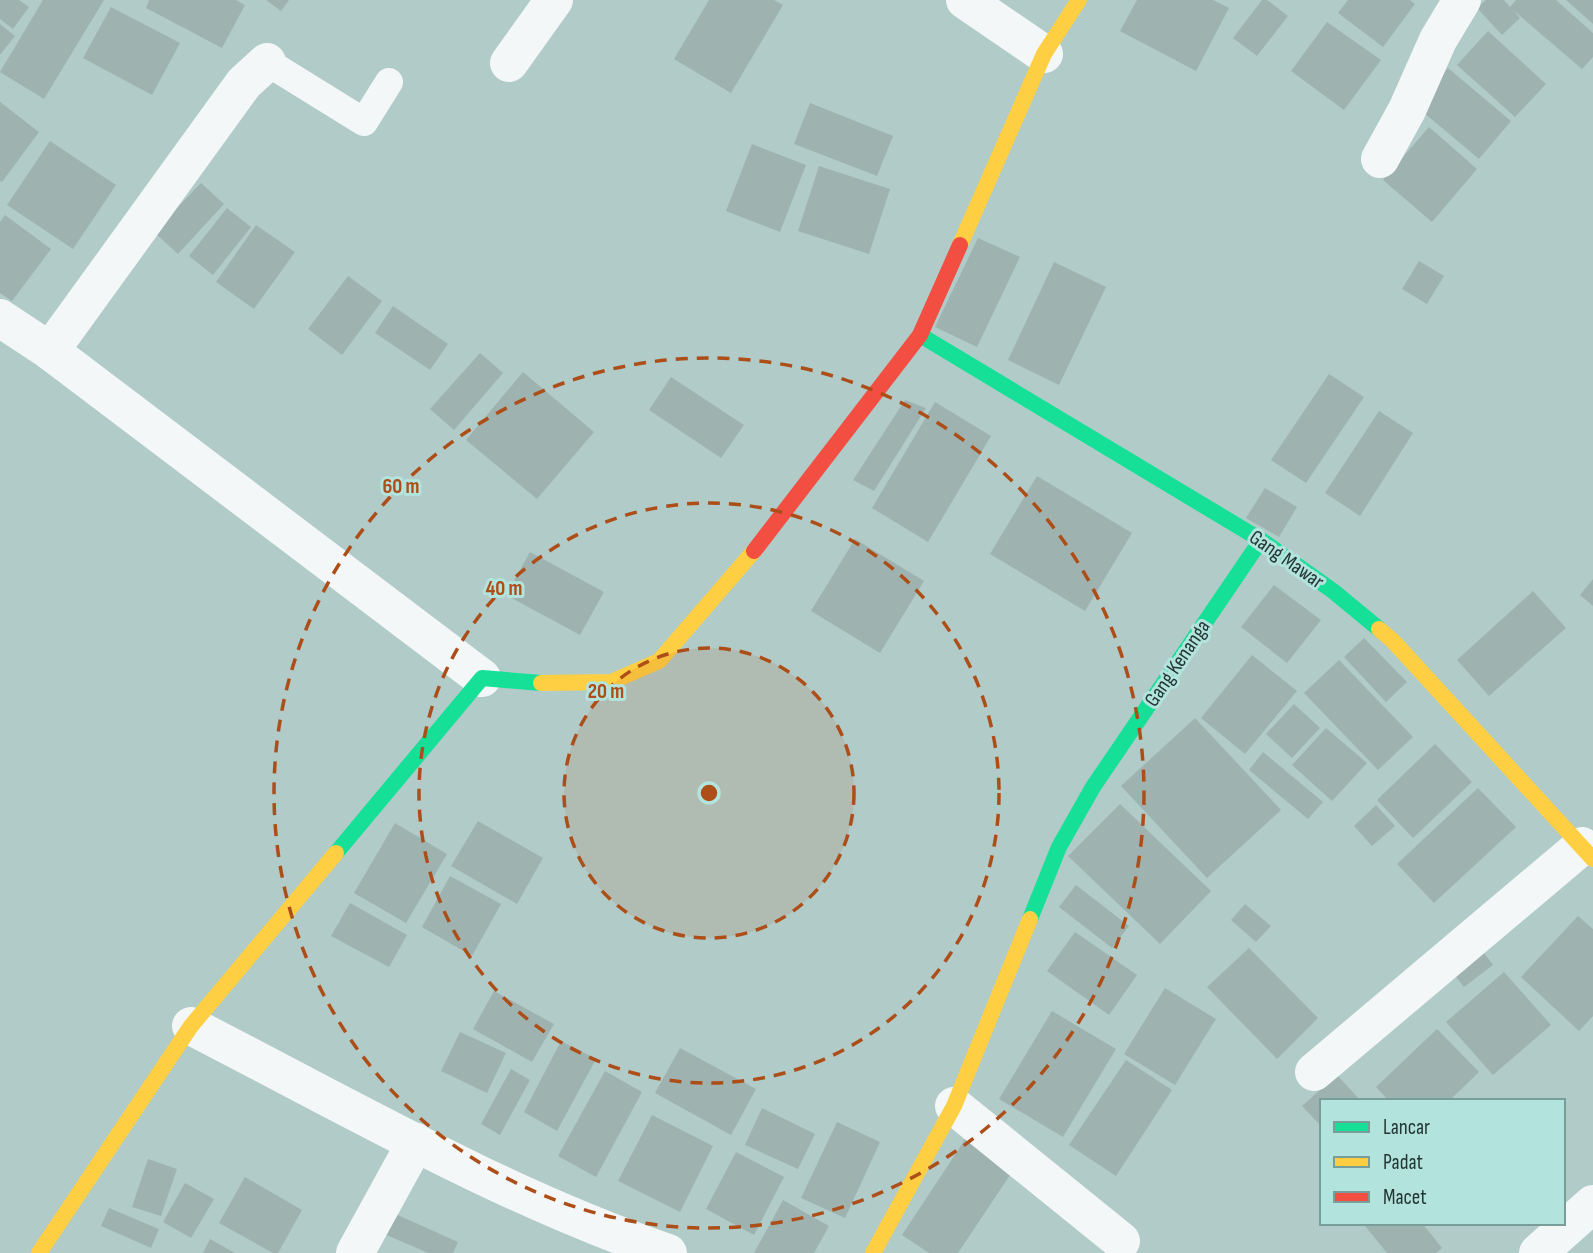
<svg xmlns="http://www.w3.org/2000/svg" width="1593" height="1253" viewBox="0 0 1593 1253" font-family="'Sofia Sans Condensed',sans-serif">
  <rect width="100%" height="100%" fill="#b1cbc8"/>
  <g fill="#9eb3b0">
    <polygon points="0,0 19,0 29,7 13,29 0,19"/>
    <polygon points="43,0 104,0 44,99 0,72"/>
    <polygon points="149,0 236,0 245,5 222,48 146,8"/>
    <polygon points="266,0 289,0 281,11"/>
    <polygon points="709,0 774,0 783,5 731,93 674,59"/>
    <polygon points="1137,0 1213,0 1229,8 1196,71 1120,31"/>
    <polygon points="1262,0 1267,0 1288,16 1257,56 1233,38"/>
    <polygon points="1348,0 1410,0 1415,4 1383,47 1338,13"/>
    <polygon points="1486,0 1504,0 1510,7 1516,0 1556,0 1593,33 1593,57 1582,69 1513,10 1520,18 1502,35 1477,8"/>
    <polygon points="1566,0 1593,0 1593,24"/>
    <polygon points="111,7 180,43 152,95 83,58"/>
    <polygon points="1327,22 1381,60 1344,110 1291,71"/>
    <polygon points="0,24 15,36 0,55"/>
    <polygon points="1488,31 1546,84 1515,117 1457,65"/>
    <polygon points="1448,68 1511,121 1479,159 1416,106"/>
    <polygon points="0,102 39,132 2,182 0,181"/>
    <polygon points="810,103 893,136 877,176 794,144"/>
    <polygon points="1429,127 1477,169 1432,222 1383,180"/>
    <polygon points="50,141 116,185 73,249 7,205"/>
    <polygon points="752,144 806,165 780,232 726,211"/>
    <polygon points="819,166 890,189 869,254 798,231"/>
    <polygon points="201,183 224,204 178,254 154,232"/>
    <polygon points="227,208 251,227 213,275 189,256"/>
    <polygon points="5,215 51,249 12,301 0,293 0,222"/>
    <polygon points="256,225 295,252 254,309 216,282"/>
    <polygon points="978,238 1020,257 977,347 935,327"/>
    <polygon points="1419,261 1444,276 1427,304 1402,289"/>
    <polygon points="1054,262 1106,287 1059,385 1008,360"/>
    <polygon points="348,276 382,301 342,355 308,329"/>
    <polygon points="393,306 448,344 430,370 375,333"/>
    <polygon points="480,353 503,373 454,430 430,409"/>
    <polygon points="523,372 594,432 537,499 466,440"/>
    <polygon points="1329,374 1364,397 1306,483 1271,460"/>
    <polygon points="671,377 744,425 721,458 649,410"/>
    <polygon points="905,400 926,408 874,491 853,480"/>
    <polygon points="935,402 991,436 928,542 872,508"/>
    <polygon points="1379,411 1413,433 1360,516 1325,493"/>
    <polygon points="1037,476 1132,533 1085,611 990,554"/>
    <polygon points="1265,488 1297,507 1279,537 1246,518"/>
    <polygon points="855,539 924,581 880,653 811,611"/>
    <polygon points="530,552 604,592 580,635 506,595"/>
    <polygon points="1593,579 1593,606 1580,595"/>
    <polygon points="1274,585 1321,620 1287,663 1241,627"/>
    <polygon points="1533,591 1566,628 1489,696 1457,660"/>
    <polygon points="1364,638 1407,682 1386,702 1344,657"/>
    <polygon points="1252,655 1297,691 1245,754 1201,718"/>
    <polygon points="1339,660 1413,737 1378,770 1304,693"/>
    <polygon points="1294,704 1320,728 1292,758 1266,734"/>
    <polygon points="1195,718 1281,810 1207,878 1121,786"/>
    <polygon points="1326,728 1367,763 1332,801 1292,765"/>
    <polygon points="1435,744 1472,782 1413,838 1377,800"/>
    <polygon points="1263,752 1323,802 1308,819 1249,770"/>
    <polygon points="1478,788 1516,827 1434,903 1397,864"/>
    <polygon points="1120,804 1211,891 1160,944 1068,856"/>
    <polygon points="1376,805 1395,826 1372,846 1354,826"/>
    <polygon points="478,821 543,858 517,904 451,866"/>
    <polygon points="395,823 447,854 406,923 354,893"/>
    <polygon points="450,876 501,904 472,956 422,927"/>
    <polygon points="1076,885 1129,926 1112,948 1059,907"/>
    <polygon points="350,903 407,935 389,967 331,936"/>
    <polygon points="1245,904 1271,926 1256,942 1231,920"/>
    <polygon points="1578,916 1593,929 1593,1016 1579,1031 1521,977"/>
    <polygon points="1075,932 1137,975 1109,1015 1047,971"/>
    <polygon points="1475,941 1493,965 1464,987 1446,964"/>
    <polygon points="1249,948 1318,1018 1277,1059 1207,987"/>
    <polygon points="1504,972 1551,1025 1493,1075 1446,1022"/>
    <polygon points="1165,988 1216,1019 1175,1085 1124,1054"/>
    <polygon points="494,991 554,1024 532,1062 473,1029"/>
    <polygon points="1052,1011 1116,1049 1063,1137 999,1099"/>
    <polygon points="1437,1029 1479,1072 1449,1101 1389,1101 1376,1087"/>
    <polygon points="460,1032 506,1053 487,1093 441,1071"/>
    <polygon points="561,1041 596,1059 557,1131 524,1112"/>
    <polygon points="680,1048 756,1089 731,1135 655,1093"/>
    <polygon points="1126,1060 1172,1090 1116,1176 1069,1145"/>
    <polygon points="511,1069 530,1080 500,1135 481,1124"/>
    <polygon points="605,1071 642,1092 596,1177 558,1156"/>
    <polygon points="1337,1075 1361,1101 1322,1101 1322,1127 1302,1106"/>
    <polygon points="762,1108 815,1134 798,1169 745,1145"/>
    <polygon points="652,1115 713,1146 680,1212 618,1181"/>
    <polygon points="837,1122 880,1142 845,1218 801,1198"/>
    <polygon points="966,1138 1014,1169 958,1253 929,1253 902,1235"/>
    <polygon points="736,1152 784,1177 754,1235 706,1209"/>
    <polygon points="148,1159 177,1169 161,1216 132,1207"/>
    <polygon points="245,1177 302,1210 278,1253 273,1253 219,1223"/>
    <polygon points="185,1183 214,1199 191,1238 163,1222"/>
    <polygon points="783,1200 829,1226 814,1253 754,1253"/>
    <polygon points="109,1208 159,1229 151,1248 101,1226"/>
    <polygon points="391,1212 458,1242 453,1253 428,1253 382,1233"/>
    <polygon points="1369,1223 1422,1223 1442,1248 1436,1253 1387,1253 1365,1226"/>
    <polygon points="210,1239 235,1253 203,1253"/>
  </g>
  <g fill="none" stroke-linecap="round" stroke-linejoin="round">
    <polyline stroke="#f3f7f7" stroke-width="28" points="267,62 364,122 389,82"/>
    <g stroke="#f3f7f7" stroke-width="38">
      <polyline points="965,0 1044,54"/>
      <polyline points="509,63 554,0"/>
      <polyline points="1380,159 1407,110 1438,40 1462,0"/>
      <polyline points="0,318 50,351 482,678"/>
      <polyline points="50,351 244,83 267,62"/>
      <path d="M191,1026c156,80 311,170 477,227"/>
      <polyline points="1314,1072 1582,846"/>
      <polyline points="954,1106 1121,1241"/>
      <polyline points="355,1253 416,1142"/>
      <polyline points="1538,1253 1593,1204"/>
    </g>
    <g stroke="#16e098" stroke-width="16">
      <polyline points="920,335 1261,540 1333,591 1379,629"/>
      <polyline points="336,853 482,678 541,683"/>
      <polyline points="1030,919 1059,847 1093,787 1261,540"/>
    </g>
    <g stroke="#ffcf43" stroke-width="16">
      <polyline points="960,245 1044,54 1079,0"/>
      <polyline points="1379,629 1393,641 1593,859"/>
      <polyline points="541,683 611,682 659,661 754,551"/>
      <polyline points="39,1253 191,1026 336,853"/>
      <polyline points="873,1253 954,1106 1030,919"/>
    </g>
    <polyline stroke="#f24e42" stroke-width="16" points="754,551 920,335 960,245"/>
  </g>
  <circle cx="709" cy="793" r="145" fill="#ad4e18" fill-opacity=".12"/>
  <g fill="none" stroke="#ad4e18" stroke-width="3.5" stroke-dasharray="12 9">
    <circle cx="709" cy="793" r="145"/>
    <circle cx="709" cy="793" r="290"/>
    <circle cx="709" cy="793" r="435"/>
  </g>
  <g text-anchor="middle" stroke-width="6" stroke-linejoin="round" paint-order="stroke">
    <g font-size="21" fill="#223633" stroke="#b3e3dd">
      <text transform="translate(1287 559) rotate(35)" y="7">Gang Mawar</text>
      <text transform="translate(1177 663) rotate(-56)" y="7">Gang Kenanga</text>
    </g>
  </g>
  <circle cx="709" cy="793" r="10" fill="#ad4e18" stroke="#b3e3dd" stroke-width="3.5"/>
  <g font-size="21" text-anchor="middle" font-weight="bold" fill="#ad4e18" stroke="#b3e3dd" stroke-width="6" stroke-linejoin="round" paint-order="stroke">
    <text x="401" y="493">60 m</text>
    <text x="504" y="595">40 m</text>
    <text x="606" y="698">20 m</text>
  </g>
  <rect x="1320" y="1099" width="245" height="126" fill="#b3e3dd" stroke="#799e99" stroke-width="2"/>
  <rect x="1334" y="1122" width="35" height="10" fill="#16e098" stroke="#799e99" stroke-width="2"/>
  <text x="1383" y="1134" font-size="21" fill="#223633">Lancar</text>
  <rect x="1334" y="1157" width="35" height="10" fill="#ffcf43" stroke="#799e99" stroke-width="2"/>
  <text x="1383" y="1169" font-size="21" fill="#223633">Padat</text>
  <rect x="1334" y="1192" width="35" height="10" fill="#f24e42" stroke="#799e99" stroke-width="2"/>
  <text x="1383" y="1204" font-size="21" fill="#223633">Macet</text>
</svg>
